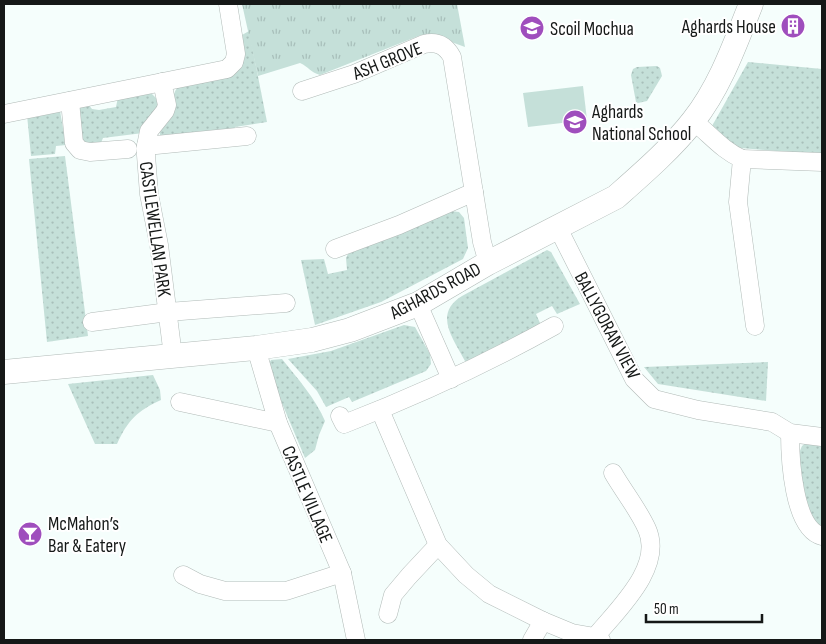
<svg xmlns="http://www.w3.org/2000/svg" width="826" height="644" viewBox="0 0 826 644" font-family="'Sofia Sans Condensed',sans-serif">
  <defs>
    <pattern id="grass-dots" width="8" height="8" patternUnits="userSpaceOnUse" patternTransform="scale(1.25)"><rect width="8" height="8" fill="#c5e0d9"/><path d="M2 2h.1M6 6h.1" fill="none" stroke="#a8bfba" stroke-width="1.8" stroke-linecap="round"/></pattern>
    <pattern id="park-tufts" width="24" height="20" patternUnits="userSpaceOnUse" patternTransform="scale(1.25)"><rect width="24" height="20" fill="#c5e0d9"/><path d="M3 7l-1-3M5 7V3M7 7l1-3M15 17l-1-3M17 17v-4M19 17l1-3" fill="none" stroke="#a8bfba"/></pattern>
  </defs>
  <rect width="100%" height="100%" fill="#f5fefc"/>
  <g fill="url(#grass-dots)">
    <path d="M249,31l18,91 -32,5 -1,3 -71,7 -3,-1v-4c5,-7 11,-11 13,-20 2,-9 -2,-16 4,-24l67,-35 -2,-18z"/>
    <polygon points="748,62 822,69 822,155 741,148 728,142 712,126"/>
    <polygon points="657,66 660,68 662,76 647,101 638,103 636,102 631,75 633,69 637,67"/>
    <polygon points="151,93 158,100 159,107 143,133 103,138 100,145 91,146 81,141 79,107 88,104 92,109 99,110 116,107 118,97"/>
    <polygon points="60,111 66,145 56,146 55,154 31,156 27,115"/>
    <polygon points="65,156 88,336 47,342 29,159"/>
    <polygon points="451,211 459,212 464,218 468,248 463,259 381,302 315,325 301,260 324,259 328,274 347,270 346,258 348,254"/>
    <path d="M547,250l4,2 29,52 -23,10 -5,-8 -16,8 4,9 -4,8 -65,31 -6,-1c-12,-23 -32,-47 -3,-65z"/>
    <polygon points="404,325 415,327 430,354 431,364 426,371 352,402 349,397 326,407 317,391 288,359 331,351"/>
    <path d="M282,359c16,20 33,39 43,62l-6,14 -4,15 -10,8 -37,-88v-5l3,-5z"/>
    <polygon points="768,362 766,401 658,384 644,367"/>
    <path d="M153,375l7,15 1,10c-24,11 -33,20 -44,44h-22l-27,-60z"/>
    <polygon points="807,442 822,443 822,531 808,510 801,482 799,453 802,446"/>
  </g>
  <path fill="url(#park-tufts)" d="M242,4h215l8,43 -30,-11 -14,-1 -101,40c-10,-3 -11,-8 -20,-12l-42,13z"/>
  <polygon fill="#c5e0d9" points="583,86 587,120 528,127 523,93"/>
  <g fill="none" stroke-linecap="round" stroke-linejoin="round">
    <defs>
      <g id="street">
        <polyline points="162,82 167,105 165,111 149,131 146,146 146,155 149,194 159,245 173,356"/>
        <path d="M302,91l52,-17 70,-30c13,-3 22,2 28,13l30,185 6,21"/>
        <polyline points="70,101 74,143 80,150 90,152 128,149"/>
        <polyline points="4,114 227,69 234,62 236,54 228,4"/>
        <path d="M693,121c17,13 29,29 49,38l-4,43 17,124"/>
        <polyline points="146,146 247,136"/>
        <polyline points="742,159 822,162"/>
        <polyline points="558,228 634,379 654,399 698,410 772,422 790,433 822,437"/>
        <polyline points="335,249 399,225 474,192"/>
        <polyline points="418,304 451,379"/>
        <polyline points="92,322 168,312 286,303"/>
        <polyline points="256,348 278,423 342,573 356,640"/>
        <polyline points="180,402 278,423"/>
        <polyline points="380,410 438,545 466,575 489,594 543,621 572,633 595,637 601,640"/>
        <path d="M340,416l4,8c72,-28 142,-60 210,-98"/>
        <path d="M790,433c0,24 3,96 32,103"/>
        <polyline points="183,575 200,584 225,591 286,591 342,573"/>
        <polyline points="388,614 393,595 409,576 438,545"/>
        <path d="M595,637c23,-28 69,-70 52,-108 -9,-20 -23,-37 -34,-56"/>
        <polyline points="532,640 543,621"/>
      </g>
      <path id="secondary" d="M4,372l252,-24 56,-8 38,-10 68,-26 70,-41 128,-66c26,-23 56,-49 77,-76 27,-34 42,-77 58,-117"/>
    </defs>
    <use href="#street" stroke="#b1bab7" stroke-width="19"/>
    <use href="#secondary" stroke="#b1bab7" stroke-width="25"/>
    <use href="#street" stroke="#fff" stroke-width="18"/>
    <use href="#secondary" stroke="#fff" stroke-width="24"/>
  </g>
  <defs>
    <symbol id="building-disc" viewBox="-11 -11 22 22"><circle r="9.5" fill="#9f4ebd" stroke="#fff"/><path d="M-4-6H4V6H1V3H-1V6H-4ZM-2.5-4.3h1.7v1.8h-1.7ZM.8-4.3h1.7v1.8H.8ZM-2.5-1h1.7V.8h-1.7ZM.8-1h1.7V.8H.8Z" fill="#fff"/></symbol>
    <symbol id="school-disc" viewBox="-11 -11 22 22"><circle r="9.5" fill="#9f4ebd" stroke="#fff"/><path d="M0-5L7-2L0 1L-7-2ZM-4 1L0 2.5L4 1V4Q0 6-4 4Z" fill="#fff"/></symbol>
    <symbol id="bar-disc" viewBox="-11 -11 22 22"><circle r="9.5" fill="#9f4ebd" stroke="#fff"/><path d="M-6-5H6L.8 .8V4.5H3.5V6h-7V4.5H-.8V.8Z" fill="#fff"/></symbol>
  </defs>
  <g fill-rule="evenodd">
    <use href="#building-disc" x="779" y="12" width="28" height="28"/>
    <use href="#school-disc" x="518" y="14" width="28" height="28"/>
    <use href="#school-disc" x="561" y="108" width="28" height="28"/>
    <use href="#bar-disc" x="16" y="520" width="28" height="28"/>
  </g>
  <g text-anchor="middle" stroke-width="4" stroke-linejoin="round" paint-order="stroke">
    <g font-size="19" fill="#151817" stroke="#fff" text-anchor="start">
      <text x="776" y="33" text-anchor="end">Aghards House</text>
      <text x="550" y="35">Scoil Mochua</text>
      <text x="592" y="118">Aghards<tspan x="592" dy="22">National School</tspan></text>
      <text x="48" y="530">McMahon’s<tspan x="48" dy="22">Bar &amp; Eatery</tspan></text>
    </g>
    <g font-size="19" fill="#151817" stroke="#fff">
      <text transform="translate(387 60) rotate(-22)" y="7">ASH GROVE</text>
      <text transform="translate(156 229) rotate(82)" y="7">CASTLEWELLAN PARK</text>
      <text transform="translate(435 290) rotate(-28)" y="7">AGHARDS ROAD</text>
      <text transform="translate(608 325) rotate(62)" y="7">BALLYGORAN VIEW</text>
      <text transform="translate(308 494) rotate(67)" y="7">CASTLE VILLAGE</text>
    </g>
  </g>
  <rect width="826" height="644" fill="none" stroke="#151817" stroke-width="10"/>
  <path d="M646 614v8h116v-8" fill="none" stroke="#151817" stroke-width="2.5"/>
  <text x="654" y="614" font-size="15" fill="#151817" stroke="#ffffff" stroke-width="4" paint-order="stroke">50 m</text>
</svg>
